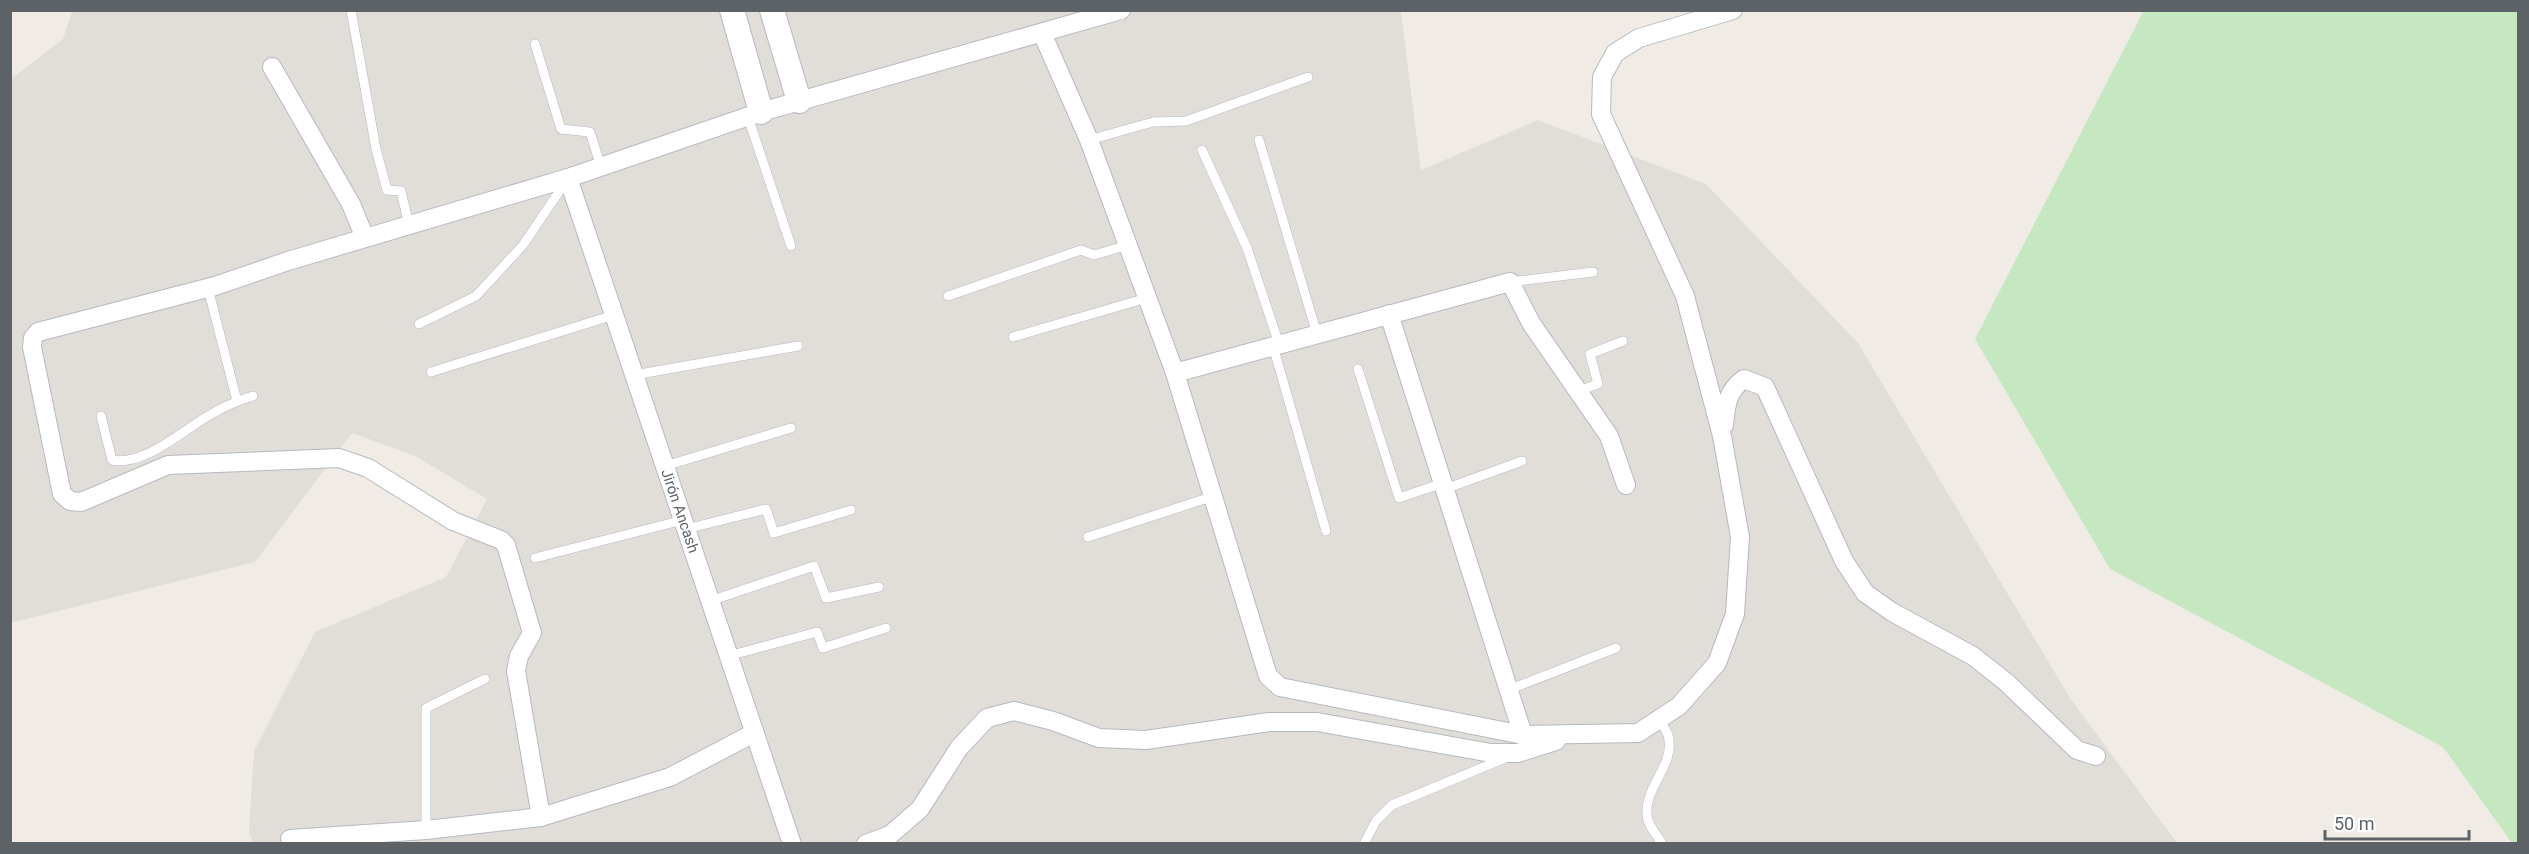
<svg xmlns="http://www.w3.org/2000/svg" width="2529" height="854" viewBox="0 0 2529 854" font-family="Roboto,sans-serif">
  <rect width="100%" height="100%" fill="#f0ece5"/>
  <polygon fill="#e1deda" points="72,11 1401,11 1421,170 1538,120 1706,184 1858,343 2070,698 2177,843 252,843 249,831 254,751 315,632 446,577 487,499 415,456 352,433 255,562 11,623 11,79 63,39"/>
  <polygon fill="#c6e8c1" points="2144,10 2518,11 2518,843 2512,843 2443,747 2110,569 1975,339"/>
  <g fill="none" stroke-linecap="round" stroke-linejoin="round">
    <defs>
      <g id="service">
        <polyline points="351,10 376,149 387,190 401,191 409,225"/>
        <polyline points="535,44 561,129 590,132 601,167"/>
        <polyline points="748,117 791,246"/>
        <polyline points="1089,140 1153,122 1186,121 1308,77"/>
        <polyline points="1259,140 1317,334"/>
        <polyline points="1202,150 1247,248 1279,344"/>
        <polyline points="1510,282 1593,272"/>
        <polyline points="208,288 237,401"/>
        <polyline points="948,296 1081,250 1094,255 1128,245"/>
        <polyline points="419,324 476,296 523,245 567,180"/>
        <polyline points="1013,337 1147,298"/>
        <polyline points="1273,346 1326,531"/>
        <polyline points="1358,369 1399,498 1443,483"/>
        <polyline points="431,372 614,315"/>
        <polyline points="634,375 798,346"/>
        <polyline points="1578,391 1598,384 1590,354 1623,341"/>
        <path d="M101,416l11,44c33,7 74,-33 103,-48 12,-7 25,-12 38,-16"/>
        <polyline points="665,466 791,428"/>
        <polyline points="1445,489 1522,461"/>
        <polyline points="686,529 766,509 774,533 851,510"/>
        <polyline points="1088,537 1214,496"/>
        <polyline points="535,558 683,520"/>
        <polyline points="710,601 814,566 826,598 879,587"/>
        <polyline points="728,656 817,632 823,648 886,628"/>
        <polyline points="1508,690 1616,648"/>
        <path d="M1659,719c3,5 7,11 9,16 9,30 -28,55 -20,85 2,8 10,16 14,24"/>
        <polyline points="426,830 426,708 485,679"/>
        <polyline points="1364,844 1376,821 1392,805 1505,758"/>
      </g>
      <g id="minor">
        <polyline points="1042,33 1089,140 1175,373 1268,676 1280,687 1523,735 1638,733 1679,706 1717,663 1735,614 1740,537 1722,436 1685,296 1601,114 1602,77 1615,53 1639,38 1733,10"/>
        <polyline points="272,67 351,204 365,238"/>
        <polyline points="568,178 792,844"/>
        <polyline points="1389,314 1523,735"/>
        <polyline points="1175,373 1510,282 1531,323 1609,436 1626,485"/>
        <path d="M1724,425c2,-20 3,-34 20,-46l21,8 79,174 21,32 27,19 81,44 33,26 71,68 19,6"/>
        <polyline points="541,817 516,671 519,656 532,633 506,545 501,540 453,521 368,468 339,458 168,465 81,502 70,501 62,494 32,347 33,338 38,332 215,286 288,261 568,178 761,112 1121,10"/>
        <polyline points="290,839 426,830 541,817 670,777 754,733"/>
        <polyline points="866,844 890,835 920,809 959,748 987,718 1014,711 1053,721 1099,738 1146,740 1269,722 1317,722 1491,753 1518,753 1556,741"/>
      </g>
      <g id="tertiary">
        <polyline points="732,10 761,112"/>
        <polyline points="772,10 799,101"/>
      </g>
    </defs>
    <use href="#service" stroke="#b6b9bd" stroke-width="10"/>
    <use href="#minor" stroke="#b6b9bd" stroke-width="20"/>
    <use href="#tertiary" stroke="#b6b9bd" stroke-width="26"/>
    <use href="#service" stroke="#fff" stroke-width="9"/>
    <use href="#minor" stroke="#fff" stroke-width="18"/>
    <use href="#tertiary" stroke="#fff" stroke-width="24"/>
  </g>
  <g text-anchor="middle" stroke-width="4.5" stroke-linejoin="round" paint-order="stroke">
    <g font-size="15" fill="#5d6266" stroke="#fff">
      <text transform="translate(680 511) rotate(71)" y="5">Jirón Ancash</text>
    </g>
  </g>
  <rect width="2529" height="854" fill="none" stroke="#5d6266" stroke-width="24"/>
  <path d="M2325 830v9h144v-9" fill="none" stroke="#5d6266" stroke-width="3"/>
  <text x="2334" y="830" font-size="18" fill="#5d6266" stroke="#ffffff" stroke-width="4.5" paint-order="stroke">50 m</text>
</svg>
